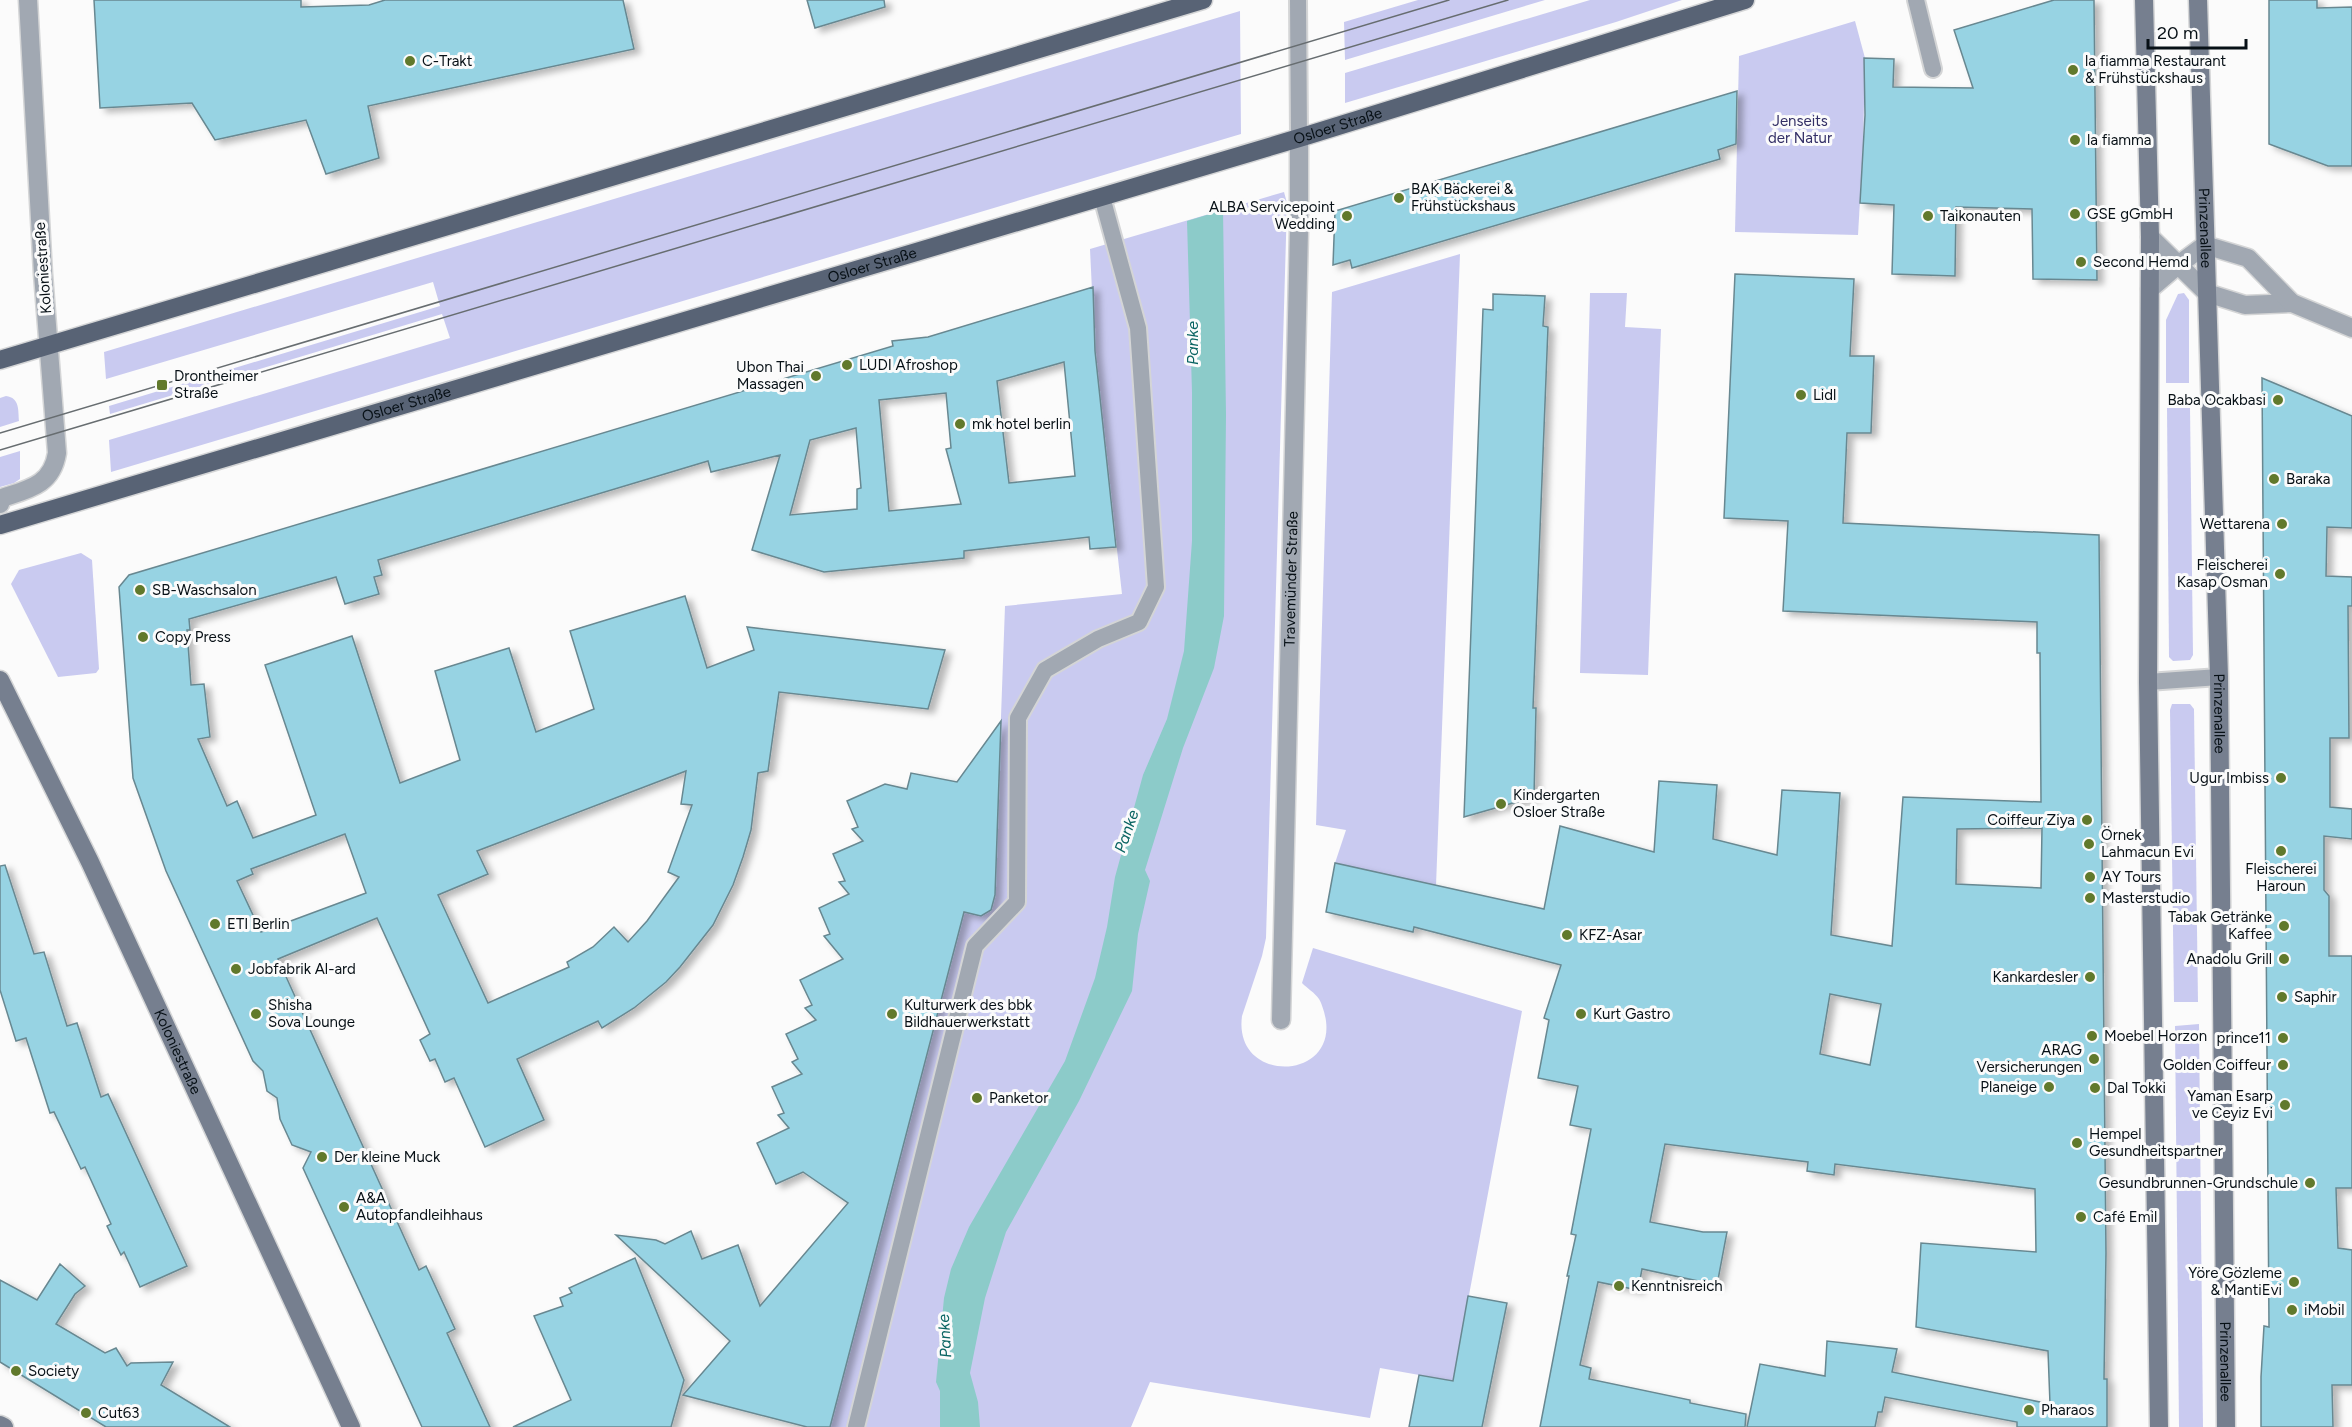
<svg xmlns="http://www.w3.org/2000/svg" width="2352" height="1427" viewBox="0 0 2352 1427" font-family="Figtree,sans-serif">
  <defs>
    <filter id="shadow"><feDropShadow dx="6" dy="4" stdDeviation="3" flood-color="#0004"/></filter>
  </defs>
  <rect width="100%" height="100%" fill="#fbfbfb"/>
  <g fill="#c9caf0">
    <polygon points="1418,0 1545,0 1345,60 1344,22"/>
    <polygon points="1590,0 1682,0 1616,22 1345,103 1345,73"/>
    <polygon points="1240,11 1241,134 111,472 109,440 450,338 442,314 110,414 109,406 440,306 433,282 106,379 104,352"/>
    <polygon points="1855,21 1865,58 1863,149 1858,235 1735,232 1739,56"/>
    <path d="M1284,192l3,11 -21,735 -4,18 -20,60c-9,67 92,66 84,5 -1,-7 -4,-17 -7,-22 -4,-6 -12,-11 -17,-16l11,-35 209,63 -69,370 -73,-13 -10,50 -220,-36 -19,45h-301l139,-537 26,-7 10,-277 117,-12 -27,-241 -5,-104z"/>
    <polygon points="1460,254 1436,886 1335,863 1346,830 1316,825 1332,292"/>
    <polygon points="1590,293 1627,293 1625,327 1661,329 1648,675 1580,673"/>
    <polygon points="2184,293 2189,300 2189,383 2166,383 2166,320 2178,294"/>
    <path d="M6,396c14,2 12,14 13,25l-19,6v-29z"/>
    <polygon points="2167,408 2190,408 2193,655 2190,660 2173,661 2169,657"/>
    <polygon points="20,451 20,479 14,483 0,487 0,457"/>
    <polygon points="81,553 92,560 99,669 96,673 58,677 11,584 19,570"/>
    <polygon points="2172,704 2190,704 2194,709 2198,1002 2174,1002 2170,710"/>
    <polygon points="2199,1024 2203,1427 2179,1427 2175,1026"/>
  </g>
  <polygon fill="#8ccbc9" points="1223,210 1226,415 1224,616 1214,668 1183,748 1145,870 1150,881 1138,934 1132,991 1079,1101 1006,1232 985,1298 970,1373 978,1402 980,1427 940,1427 940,1391 936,1382 944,1298 951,1269 969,1227 1065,1061 1095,978 1107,927 1115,877 1143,775 1167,719 1184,651 1192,541 1192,392 1187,221"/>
  <g fill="#97d3e3" stroke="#688891" stroke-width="1.5" fill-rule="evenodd" filter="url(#shadow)">
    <polygon points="94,0 301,0 301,7 369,5 385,0 623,0 634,49 368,106 379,158 326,174 306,120 215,140 192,103 100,108"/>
    <polygon points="807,0 884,0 885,7 815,28"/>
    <polygon points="2054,0 2094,0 2097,280 2033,279 2032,209 1956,207 1955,276 1892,274 1894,205 1860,203 1865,115 1864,58 1894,59 1893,87 1973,88 1954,30"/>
    <polygon points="2269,0 2317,0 2317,8 2352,7 2352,166 2328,166 2269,144"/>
    <polygon points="1737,91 1736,144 1718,150 1720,159 1352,268 1350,260 1333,265 1335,211"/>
    <path d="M1735,274l119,5 -4,77h24l-3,77h-24l-4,90 256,12 7,718 -2,126h3v48h-90v-5l-132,-25 -3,15h-4l-3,15h-128l13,-63 65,12 2,-35 70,8 -5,23 158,32 -2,-53 -132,-24 5,-84 115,9 -1,-63 -200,-25 -1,11 -27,-4 1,-9 -143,-18 -15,78 53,10h24l-10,53 -75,-16 -4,21 -40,-8 -18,83 11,3 -2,11 101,21v3l56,11 -1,13h-205l29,-151h-2l9,-41 -5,-1 20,-105 -21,-4 8,-39 -40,-8 11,-58 -5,-2 17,-53 -147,-38 -1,5 -87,-20 9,-49 209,46 16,-83 94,26 5,-71 58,4 -4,54 64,16 5,-65 58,3 -9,142 61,11 11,-149 138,5 -1,-149h-3v-31l-254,-11 5,-90 -64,-3zM2042,828l-1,60 -85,-4 1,-55zM1830,994l51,10 -11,61 -50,-11z"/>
    <path d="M1093,287l2,64 21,196 -26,2 -1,-12 -125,14v7l-140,14 -72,-22 28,-95 -69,17 -3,-11 -330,99 4,15 -8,2 5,17 -34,10 -9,-27 -147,42 1,11h-3l4,55 13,-1 6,53 -12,2 29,67 10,-5 16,37 63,-23 -51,-150 87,-29 48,147 60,-23 -25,-89 74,-23 27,84 58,-23 -24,-78 115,-35 22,72 47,-18 -7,-23 198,23 -17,59 -149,-17 -11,79 -10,2 -7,57 -8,27 -10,28 -20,40 -33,42 -14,15 -32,26 -32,20 -4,-7 -81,38 27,61 -59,27 -31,-69 -9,4 -10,-23 -5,2 -10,-21 10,-6 -53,-116 -99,41 141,311 7,-4 29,63 -8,4 43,94h-68l-119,-259 8,-16 -19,-7 -12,-26 -3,-21 -10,-7 -4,-20 -10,-10 -87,-190 -33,-93 -14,-191 10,-12 764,-229 -1,-5 36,-4zM1064,362l11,114 -66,7 -12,-102zM946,393l5,55 -5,1 15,55 -72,7 -10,-111zM856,428l5,60 -4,1v20l-67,6 20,-75zM686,771l-5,33 11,1 -24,67 11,5 -32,44 -19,21 -14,-15 -21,20 -26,15 2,5 -81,36 -50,-108 50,-21 -11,-23zM345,834l21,59 -105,39 -24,-51 16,-7 -2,-5z"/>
    <polygon points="1493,294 1545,296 1543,326 1548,327 1533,708 1536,708 1534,797 1464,817 1483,309 1493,310"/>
    <polygon points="2262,378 2352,416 2352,528 2327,527 2326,576 2352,577 2352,606 2348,606 2349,738 2330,738 2330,807 2352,809 2352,839 2324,836 2324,890 2329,896 2329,956 2352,956 2352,1188 2336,1188 2338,1248 2352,1250 2352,1385 2332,1385 2333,1427 2261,1427 2261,1377 2264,1326 2269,1327"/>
    <polygon points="1001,721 995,895 991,910 981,916 964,912 830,1427 807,1427 683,1395 730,1341 616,1235 656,1240 665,1244 691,1231 702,1259 738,1245 760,1306 848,1203 803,1172 776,1184 757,1143 789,1128 778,1115 784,1113 772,1087 802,1074 792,1062 798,1059 786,1034 816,1020 805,1008 812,1005 800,980 843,959 824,936 830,934 819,908 849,894 839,882 845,881 833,854 863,841 852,829 858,827 847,801 885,784 907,789 911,773 957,782"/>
    <polygon points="5,865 34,954 44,952 67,1026 77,1023 101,1097 108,1094 187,1266 140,1287 124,1252 121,1255 107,1226 111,1224 85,1167 81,1169 54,1112 50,1113 26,1038 16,1041 0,990 0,866"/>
    <polygon points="635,1258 684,1380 671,1427 513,1427 571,1400 534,1316 563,1306 560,1298 572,1293 569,1288"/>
    <polygon points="60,1264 85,1286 75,1294 56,1324 105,1353 116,1348 127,1366 131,1363 173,1362 161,1385 230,1427 106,1427 0,1362 0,1280 37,1300"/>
    <polygon points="1468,1296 1507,1303 1482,1427 1409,1427 1419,1375 1453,1381"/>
  </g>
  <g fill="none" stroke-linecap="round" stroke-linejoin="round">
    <defs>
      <g id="service">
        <polyline points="1298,0 1299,138"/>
        <polyline points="1916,0 1933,69"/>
        <polyline points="2148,682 2219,677"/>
        <polyline points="856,1427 975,946 1017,902 1018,718 1045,670 1098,639 1139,622 1156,587 1138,328 1102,197"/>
      </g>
      <g id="minor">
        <polyline points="2150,237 2207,293 2245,305 2292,303"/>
        <polyline points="2150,289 2178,265 2205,245 2248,258 2292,303 2352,328"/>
        <path d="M0,504l2,-6c27,-9 50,-13 55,-45l-14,-179 -15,-274"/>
        <path id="s1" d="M1281,1020l18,-790v-92"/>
      </g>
      <g id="secondary">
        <polyline points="2144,0 2150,237 2148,682 2159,1427"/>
        <path id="s2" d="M2198,0l21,677 7,750"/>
        <path id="s3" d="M0,680l90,182 261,565"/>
        <polyline points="0,1425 4,1427"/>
      </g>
      <g id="primary">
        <polyline points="0,360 1203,0"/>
        <path id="s4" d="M0,525l1299,-387 446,-138"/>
      </g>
    </defs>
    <use href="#service" stroke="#d4d5d6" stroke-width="20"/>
    <use href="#minor" stroke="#d4d5d6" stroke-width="21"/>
    <use href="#secondary" stroke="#d4d5d6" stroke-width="21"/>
    <use href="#primary" stroke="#d4d5d6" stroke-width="21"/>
    <use href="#service" stroke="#a1a8b2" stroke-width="16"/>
    <use href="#minor" stroke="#a1a8b2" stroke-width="18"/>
    <use href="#secondary" stroke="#767f8f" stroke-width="18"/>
    <use href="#primary" stroke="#586375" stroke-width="18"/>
    <g stroke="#676d70" stroke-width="1.5">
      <polyline points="0,433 1449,0"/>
      <polyline points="0,450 1508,0"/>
    </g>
  </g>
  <g fill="#61792c" stroke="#fbfbfb" stroke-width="2">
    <circle cx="410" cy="61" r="6"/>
    <circle cx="2073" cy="70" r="6"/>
    <circle cx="2075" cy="140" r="6"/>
    <circle cx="1399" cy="198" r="6"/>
    <circle cx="2075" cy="214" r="6"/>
    <circle cx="1347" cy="216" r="6"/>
    <circle cx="1928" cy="216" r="6"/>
    <circle cx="2081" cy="262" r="6"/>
    <circle cx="847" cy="365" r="6"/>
    <circle cx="816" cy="376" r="6"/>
    <rect x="156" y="379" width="12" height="12" rx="3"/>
    <circle cx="1801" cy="395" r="6"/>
    <circle cx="2278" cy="400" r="6"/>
    <circle cx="960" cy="424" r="6"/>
    <circle cx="2274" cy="479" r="6"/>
    <circle cx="2282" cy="524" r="6"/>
    <circle cx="2280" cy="574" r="6"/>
    <circle cx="140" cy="590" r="6"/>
    <circle cx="143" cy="637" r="6"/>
    <circle cx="2281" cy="778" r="6"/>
    <circle cx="1501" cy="804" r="6"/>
    <circle cx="2087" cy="820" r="6"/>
    <circle cx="2089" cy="844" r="6"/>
    <circle cx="2281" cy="851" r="6"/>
    <circle cx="2090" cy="877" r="6"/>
    <circle cx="2090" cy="898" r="6"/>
    <circle cx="215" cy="924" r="6"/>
    <circle cx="2284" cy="926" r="6"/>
    <circle cx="1567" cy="935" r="6"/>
    <circle cx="2284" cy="959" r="6"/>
    <circle cx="236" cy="969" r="6"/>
    <circle cx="2090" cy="977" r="6"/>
    <circle cx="2282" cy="997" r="6"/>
    <circle cx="256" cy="1014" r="6"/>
    <circle cx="892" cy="1014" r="6"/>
    <circle cx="1581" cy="1014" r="6"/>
    <circle cx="2092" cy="1036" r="6"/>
    <circle cx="2283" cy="1038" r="6"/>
    <circle cx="2094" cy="1059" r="6"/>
    <circle cx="2283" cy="1065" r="6"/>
    <circle cx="2049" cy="1087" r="6"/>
    <circle cx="2095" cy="1088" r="6"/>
    <circle cx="977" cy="1098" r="6"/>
    <circle cx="2285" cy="1105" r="6"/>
    <circle cx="2077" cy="1143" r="6"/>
    <circle cx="322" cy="1157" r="6"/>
    <circle cx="2310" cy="1183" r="6"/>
    <circle cx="344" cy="1207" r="6"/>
    <circle cx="2081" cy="1217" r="6"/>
    <circle cx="2294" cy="1282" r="6"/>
    <circle cx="1619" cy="1286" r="6"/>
    <circle cx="2292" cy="1310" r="6"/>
    <circle cx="16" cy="1371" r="6"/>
    <circle cx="2029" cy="1410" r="6"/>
    <circle cx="86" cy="1413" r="6"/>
  </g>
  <g text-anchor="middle" stroke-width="6" stroke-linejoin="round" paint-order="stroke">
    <g font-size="15" fill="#071016" stroke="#fbfbfb" text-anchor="start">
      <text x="422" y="66">C-Trakt</text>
      <text x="2085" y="66">la fiamma Restaurant<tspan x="2085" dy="17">&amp; Frühstückshaus</tspan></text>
      <text x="2087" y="145">la fiamma</text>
      <text x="1411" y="194">BAK Bäckerei &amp;<tspan x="1411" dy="17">Frühstückshaus</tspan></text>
      <text x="1335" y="212" text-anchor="end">ALBA Servicepoint<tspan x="1335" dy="17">Wedding</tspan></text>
      <text x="2087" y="219">GSE gGmbH</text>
      <text x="1940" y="221">Taikonauten</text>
      <text x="2093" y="267">Second Hemd</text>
      <text x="859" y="370">LUDI Afroshop</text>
      <text x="804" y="372" text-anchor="end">Ubon Thai<tspan x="804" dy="17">Massagen</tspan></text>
      <text x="174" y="381">Drontheimer<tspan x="174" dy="17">Straße</tspan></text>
      <text x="1813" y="400">Lidl</text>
      <text x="2266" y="405" text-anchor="end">Baba Ocakbasi</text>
      <text x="972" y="429">mk hotel berlin</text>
      <text x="2286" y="484">Baraka</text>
      <text x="2270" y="529" text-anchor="end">Wettarena</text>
      <text x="2268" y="570" text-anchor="end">Fleischerei<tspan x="2268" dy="17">Kasap Osman</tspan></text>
      <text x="152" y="595">SB-Waschsalon</text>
      <text x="155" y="642">Copy Press</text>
      <text x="2269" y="783" text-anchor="end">Ugur Imbiss</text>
      <text x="1513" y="800">Kindergarten<tspan x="1513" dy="17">Osloer Straße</tspan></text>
      <text x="2075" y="825" text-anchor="end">Coiffeur Ziya</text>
      <text x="2101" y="840">Örnek<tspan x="2101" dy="17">Lahmacun Evi</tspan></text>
      <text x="2281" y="874" text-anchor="middle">Fleischerei<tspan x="2281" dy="17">Haroun</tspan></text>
      <text x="2102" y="882">AY Tours</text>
      <text x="2102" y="903">Masterstudio</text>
      <text x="2272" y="922" text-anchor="end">Tabak Getränke<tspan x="2272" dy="17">Kaffee</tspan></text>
      <text x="227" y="929">ETI Berlin</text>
      <text x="1579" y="940">KFZ-Asar</text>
      <text x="2272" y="964" text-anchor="end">Anadolu Grill</text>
      <text x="248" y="974">Jobfabrik Al-ard</text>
      <text x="2078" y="982" text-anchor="end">Kankardesler</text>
      <text x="2294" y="1002">Saphir</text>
      <text x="268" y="1010">Shisha<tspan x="268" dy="17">Sova Lounge</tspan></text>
      <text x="904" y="1010">Kulturwerk des bbk<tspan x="904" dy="17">Bildhauerwerkstatt</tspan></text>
      <text x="1593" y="1019">Kurt Gastro</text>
      <text x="2104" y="1041">Moebel Horzon</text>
      <text x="2271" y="1043" text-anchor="end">prince11</text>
      <text x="2082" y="1055" text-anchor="end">ARAG<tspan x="2082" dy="17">Versicherungen</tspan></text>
      <text x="2271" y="1070" text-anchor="end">Golden Coiffeur</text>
      <text x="2037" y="1092" text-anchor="end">Planeige</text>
      <text x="2107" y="1093">Dal Tokki</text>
      <text x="2273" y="1101" text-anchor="end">Yaman Esarp<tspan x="2273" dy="17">ve Ceyiz Evi</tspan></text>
      <text x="989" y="1103">Panketor</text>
      <text x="2089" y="1139">Hempel<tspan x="2089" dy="17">Gesundheitspartner</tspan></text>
      <text x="334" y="1162">Der kleine Muck</text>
      <text x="2298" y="1188" text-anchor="end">Gesundbrunnen-Grundschule</text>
      <text x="356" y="1203">A&amp;A<tspan x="356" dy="17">Autopfandleihhaus</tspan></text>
      <text x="2093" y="1222">Café Emil</text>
      <text x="2282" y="1278" text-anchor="end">Yöre Gözleme<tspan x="2282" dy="17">&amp; MantiEvi</tspan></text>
      <text x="1631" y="1291">Kenntnisreich</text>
      <text x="2304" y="1315">iMobil</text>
      <text x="28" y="1376">Society</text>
      <text x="2041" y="1415">Pharaos</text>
      <text x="98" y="1418">Cut63</text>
    </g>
    <g font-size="15" fill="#322e65" stroke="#fbfbfb">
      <text x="1800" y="126">Jenseits<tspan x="1800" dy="17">der Natur</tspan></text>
    </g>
    <g font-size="15" fill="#071016" stroke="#fbfbfb">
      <text dy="5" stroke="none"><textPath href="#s4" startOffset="1396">Osloer Straße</textPath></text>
      <text dy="5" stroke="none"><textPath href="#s2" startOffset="228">Prinzenallee</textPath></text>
      <text dy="5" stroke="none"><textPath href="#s4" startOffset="910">Osloer Straße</textPath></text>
      <text transform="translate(43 268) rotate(-94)" y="5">Koloniestraße</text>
      <text dy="5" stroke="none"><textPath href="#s4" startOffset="424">Osloer Straße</textPath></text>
      <text dy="5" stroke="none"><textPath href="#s1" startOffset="441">Travemünder Straße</textPath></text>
      <text dy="5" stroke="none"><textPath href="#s2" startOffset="714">Prinzenallee</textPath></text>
      <text dy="5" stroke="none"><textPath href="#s3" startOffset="412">Koloniestraße</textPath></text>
      <text dy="5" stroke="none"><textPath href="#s2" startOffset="1362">Prinzenallee</textPath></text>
    </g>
    <g font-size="16" font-style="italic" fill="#096462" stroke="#fbfbfb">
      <text transform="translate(1192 343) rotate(-90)" y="6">Panke</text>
      <text transform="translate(1126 831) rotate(-71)" y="6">Panke</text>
      <text transform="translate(944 1336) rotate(-93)" y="6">Panke</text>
    </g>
  </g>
  <path d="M2148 39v9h98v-9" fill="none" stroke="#071016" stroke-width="3"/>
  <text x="2157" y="39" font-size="18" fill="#071016" stroke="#fbfbfb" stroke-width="4.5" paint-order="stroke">20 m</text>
</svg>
